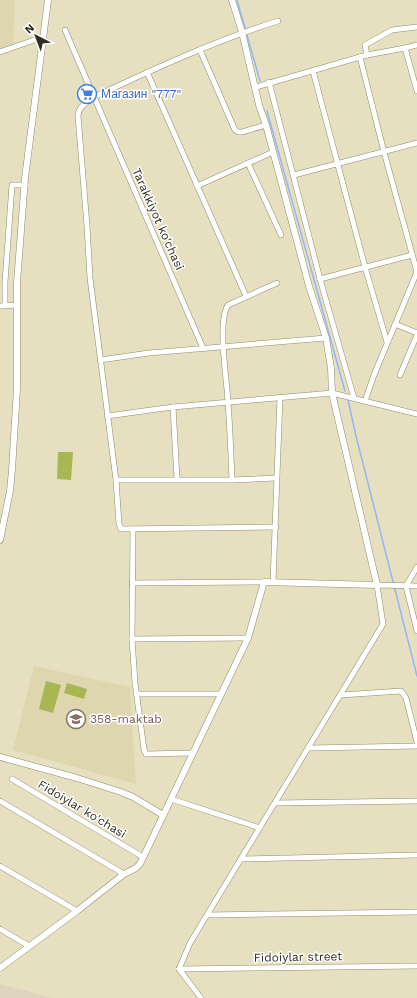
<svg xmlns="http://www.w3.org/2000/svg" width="417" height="998" viewBox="0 0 417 998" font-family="'Work Sans',sans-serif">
  <rect width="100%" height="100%" fill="#e6e0c0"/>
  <g fill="#ded6ae">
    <polygon points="0,0 15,0 13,44 0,49"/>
    <polygon points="34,666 130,687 136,784 13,750"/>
  </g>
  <polygon fill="#dfd4c0" points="0,984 53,998 0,998"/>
  <g fill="#a9b752">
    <polygon points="58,452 73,452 71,480 57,479"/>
    <polygon points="46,681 61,685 53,713 39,709"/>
    <polygon points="67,683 87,689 84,699 64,693"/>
  </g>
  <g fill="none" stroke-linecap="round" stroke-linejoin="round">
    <g stroke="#92b6f7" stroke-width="1.5">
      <polyline points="237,0 260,81"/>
      <polyline points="267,111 345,391"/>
      <polyline points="348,400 356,436 417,676"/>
    </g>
    <defs>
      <g id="minor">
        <polyline points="65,30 203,348"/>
        <polyline points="405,48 417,45"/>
        <polyline points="200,50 235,130 238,132 242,132 266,125"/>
        <polyline points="0,52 43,37"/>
        <polyline points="367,55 405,48 417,91"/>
        <polyline points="360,57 384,152 417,272"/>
        <polyline points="313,71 365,267 387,342"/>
        <polyline points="147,72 246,296"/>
        <polyline points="269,82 320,279 354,398"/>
        <polyline points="256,87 367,55 365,45 392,30 417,27"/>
        <polyline points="248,163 281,235"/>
        <polyline points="294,175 417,143"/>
        <polyline points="197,186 273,152"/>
        <polyline points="320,279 412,255"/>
        <polyline points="0,306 16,305"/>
        <polyline points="5,306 5,282 12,185 25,185"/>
        <polyline points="395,324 417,333"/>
        <polyline points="100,360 149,353 326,338"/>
        <polyline points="400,375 417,335"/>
        <polyline points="365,401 374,375 417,272"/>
        <polyline points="173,407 177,479"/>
        <polyline points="107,416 173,407 332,393 417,414"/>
        <polyline points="116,480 232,480 276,478"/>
        <path d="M232,480c-1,-26 -2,-52 -4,-78 -1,-22 -11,-80 0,-97l49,-22"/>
        <path d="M276,527l-155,2 -2,-5 -3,-44 -26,-202 -3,-52 -9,-110c1,-10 8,-13 16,-19 60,-28 120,-56 184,-76"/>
        <polyline points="133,529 132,639 135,683 144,749 146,754 193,753"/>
        <polyline points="417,567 406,586 417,631"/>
        <polyline points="273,582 280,397"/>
        <polyline points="132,583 264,582"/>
        <polyline points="132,639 248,638"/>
        <polyline points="137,694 221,694"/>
        <polyline points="341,695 401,691 406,698 417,742"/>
        <polyline points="309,748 417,746"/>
        <polyline points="12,779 143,857"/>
        <polyline points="171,799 260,828"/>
        <polyline points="0,801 124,874"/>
        <polyline points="275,803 417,801"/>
        <polyline points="241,859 417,855"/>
        <polyline points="0,866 77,911"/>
        <polyline points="208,915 417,912"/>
        <polyline points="0,929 29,946"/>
        <polyline points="179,969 190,943 383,624 377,585 417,586"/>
        <polyline points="179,969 417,966"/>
        <polyline points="179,969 201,998"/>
      </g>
      <g id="tertiary">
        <polyline points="0,540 10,491 12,470 17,389 17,283 25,178 48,0"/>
        <polyline points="0,757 77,778 121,792 133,797 163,815"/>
        <polyline points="0,968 77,911 124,874 136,868 140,864 248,638 264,582 377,585 332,393 331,368 326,338 309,286 266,125 259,105 242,32 232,0"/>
      </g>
    </defs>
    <use href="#minor" stroke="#918b6d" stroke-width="6"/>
    <use href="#tertiary" stroke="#918b6d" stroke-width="7"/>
    <use href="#minor" stroke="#fff" stroke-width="5"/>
    <use href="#tertiary" stroke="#fff" stroke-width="6"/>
  </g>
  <defs>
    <symbol id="supermarket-ring" viewBox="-11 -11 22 22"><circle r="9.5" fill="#fff" stroke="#3f7fe0" stroke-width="1.5"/><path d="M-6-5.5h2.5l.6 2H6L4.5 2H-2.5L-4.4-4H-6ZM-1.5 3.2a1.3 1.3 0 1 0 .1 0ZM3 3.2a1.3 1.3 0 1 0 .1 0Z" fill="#3f7fe0"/></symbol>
    <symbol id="school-ring" viewBox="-11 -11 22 22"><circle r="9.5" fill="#fff" stroke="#8d6e63" stroke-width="1.5"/><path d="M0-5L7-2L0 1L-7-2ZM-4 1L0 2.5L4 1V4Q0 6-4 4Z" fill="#8d6e63"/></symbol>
  </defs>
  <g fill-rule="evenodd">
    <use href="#supermarket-ring" x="76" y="83" width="22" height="22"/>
    <use href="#school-ring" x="65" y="708" width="22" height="22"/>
  </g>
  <g text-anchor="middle" stroke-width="3" stroke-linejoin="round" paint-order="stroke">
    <g font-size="12" fill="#366cbe" stroke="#fff" text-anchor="start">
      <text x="101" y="98">Магазин "777"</text>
    </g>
    <g font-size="12" fill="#2f2d20" stroke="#fff">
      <text transform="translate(158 219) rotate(66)" y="4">Tarakkiyot ko'chasi</text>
      <text transform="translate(82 809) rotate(31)" y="4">Fidoiylar ko'chasi</text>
      <text transform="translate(298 957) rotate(-1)" y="4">Fidoiylar street</text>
    </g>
    <g font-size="12" fill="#785e54" stroke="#fff" text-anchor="start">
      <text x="90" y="723">358-maktab</text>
    </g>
  </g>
  <g transform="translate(36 36) rotate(318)" stroke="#ffffff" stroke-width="3" paint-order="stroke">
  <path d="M0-3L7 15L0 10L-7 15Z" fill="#2f2d20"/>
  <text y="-6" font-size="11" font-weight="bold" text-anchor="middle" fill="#2f2d20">N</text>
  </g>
</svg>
